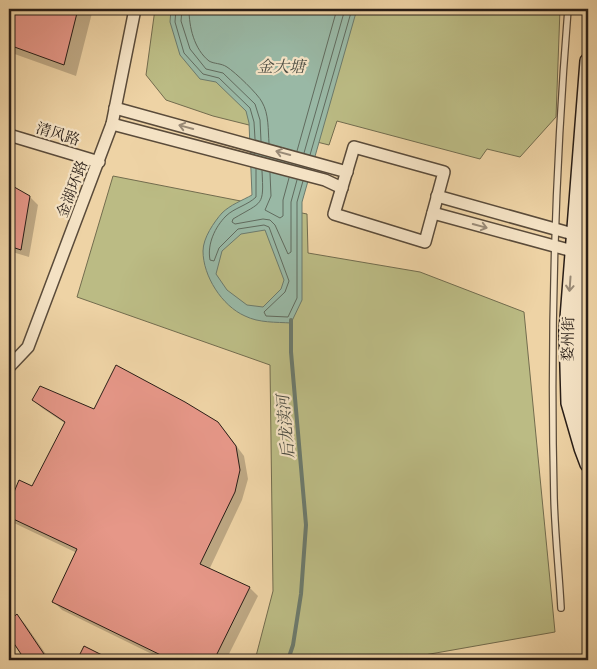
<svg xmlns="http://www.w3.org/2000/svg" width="597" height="669" viewBox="0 0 597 669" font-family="Alegreya,'Noto Serif SC',serif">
  <rect width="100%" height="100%" fill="#eed3a5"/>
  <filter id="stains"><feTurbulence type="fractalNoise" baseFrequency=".004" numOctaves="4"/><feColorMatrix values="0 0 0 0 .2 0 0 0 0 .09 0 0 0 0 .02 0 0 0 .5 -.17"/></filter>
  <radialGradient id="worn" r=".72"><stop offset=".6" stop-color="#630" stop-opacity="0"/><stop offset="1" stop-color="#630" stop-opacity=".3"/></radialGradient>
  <g fill="#bbbb84" stroke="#726c4e">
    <polygon points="155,9 560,9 556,117 520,157 487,149 480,159 337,121 329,145 213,116 166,100 146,75"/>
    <polygon points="113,176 307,214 308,253 420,272 524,312 555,632 396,660 255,660 273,591 270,365 77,297"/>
  </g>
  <path fill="#99b8a5" stroke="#6c7a6c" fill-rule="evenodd" d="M171,9h186l-55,193v98l-11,23c-15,-1 -32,0 -46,-7 -23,-10 -42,-40 -42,-65 0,-13 11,-29 19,-38 8,-8 21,-13 30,-18l-3,-72 -3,-12 -30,-29 -16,-3 -20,-24 -10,-33zM265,230l19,50 -3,9 -18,18 -16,-2 -20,-15 -11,-16 6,-23 19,-17z"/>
  <g fill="#0003">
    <polygon points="9,9 16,9 39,15 41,9 93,9 76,76 9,52"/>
    <polygon points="9,179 13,188 30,197 38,205 29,257 9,251"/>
    <polygon points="33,400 94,411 218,423 226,432 244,456 248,479 242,500 209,570 250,588 258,596 226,660 164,660 62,610 54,602 77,553 14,523 9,518 9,507 20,482 32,488 66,424 42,408"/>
    <polygon points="17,616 25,624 50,660 26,660 9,634 9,622"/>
  </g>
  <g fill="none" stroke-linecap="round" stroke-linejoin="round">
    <g stroke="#616b5e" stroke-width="1">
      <polyline points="176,9 175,22 184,53 203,74 219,78 250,108 254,122 255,139"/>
      <polyline points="182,9 181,21 190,49 206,69 223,73 255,104 260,120 261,141"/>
      <path d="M189,9c0,18 5,40 20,52 5,3 12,2 18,6 8,5 31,27 35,35 7,12 6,28 7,41"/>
      <polyline points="297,151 337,9"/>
      <polyline points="304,153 345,9"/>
      <polyline points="310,155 352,9"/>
      <path d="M256,169v28c-8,8 -22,11 -30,19 -11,11 -19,28 -16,44l4,1 5,-13 19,-19 26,-4 5,2 20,54 -4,11 -21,20 2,4 22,1 9,-19v-96l6,-21"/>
      <path d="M262,171c2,36 1,30 -29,48l-1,3 3,2 28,-5 7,1 5,5 13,29 3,-2v-50l6,-22"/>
      <polyline points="270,173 271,196 265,210 280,218 283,216 283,200 289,178"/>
    </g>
    <polyline stroke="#6c7a6c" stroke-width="4" points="288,660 293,645 301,594 306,525 291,352 291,320"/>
  </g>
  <g fill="#e69788" stroke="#291e17">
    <polygon points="9,9 20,9 38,14 40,9 78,9 64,65 9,45"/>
    <polygon points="9,184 30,196 21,250 9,246"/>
    <polygon points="116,365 185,402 218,422 236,446 240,470 235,492 200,564 250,587 214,660 171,660 52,602 77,549 9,517 9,504 19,480 32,486 65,422 32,400 40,386 94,409"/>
    <polygon points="17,614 46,657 41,660 25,660 9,636 9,621"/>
    <polygon points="84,646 112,660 77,660"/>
  </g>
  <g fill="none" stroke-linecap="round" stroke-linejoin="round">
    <defs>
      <path id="lane" d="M561,608c-2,-37 -6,-73 -7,-110 -4,-163 1,-327 14,-489"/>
      <g id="street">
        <polyline points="115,108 347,172"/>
        <polyline points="112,124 325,180 342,188"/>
        <polyline points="9,135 99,162"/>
        <polygon points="354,147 444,172 425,242 334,214"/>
        <polyline points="437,196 580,236"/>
        <polyline points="433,213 580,253"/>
        <polyline points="9,367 28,347 112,124 135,9"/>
      </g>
      <g id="secondary">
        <polyline points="588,61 567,331 569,403 582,448 588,464"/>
        <polyline points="588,217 579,332 580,392 588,432"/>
      </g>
    </defs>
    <use href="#lane" stroke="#5a4b3a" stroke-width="8"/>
    <use href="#street" stroke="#5a4b3a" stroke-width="14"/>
    <use href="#secondary" stroke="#291e17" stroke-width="18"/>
    <use href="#lane" stroke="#f4e2c4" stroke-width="5.5"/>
    <use href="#street" stroke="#f4e2c4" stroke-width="11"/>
    <use href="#secondary" stroke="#f4e2c4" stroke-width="15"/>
  </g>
  <defs><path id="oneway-shaft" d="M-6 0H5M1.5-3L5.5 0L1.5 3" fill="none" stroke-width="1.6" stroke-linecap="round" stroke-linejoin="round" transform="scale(1.25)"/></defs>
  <g stroke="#998a76">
    <use href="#oneway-shaft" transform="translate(186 127) rotate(-165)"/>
    <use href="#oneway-shaft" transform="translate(283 153) rotate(-165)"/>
    <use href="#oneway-shaft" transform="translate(480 226) rotate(15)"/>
    <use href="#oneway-shaft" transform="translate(570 284) rotate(94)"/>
  </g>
  <g text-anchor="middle" stroke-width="4.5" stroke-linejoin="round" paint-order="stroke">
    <g font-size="15" fill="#291e17" stroke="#f4e2c4">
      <text transform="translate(58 134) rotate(17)" y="5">清风路</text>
      <text transform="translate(72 189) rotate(-69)" y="5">金湖环路</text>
      <text transform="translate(568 339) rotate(-89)" y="5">婺州街</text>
    </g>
    <g font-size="16" font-style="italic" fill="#4b4c42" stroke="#f4e2c4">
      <text x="281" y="72">金大塘</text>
      <text transform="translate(285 427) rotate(-95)" y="6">后龙渎河</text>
    </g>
  </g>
  <rect width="597" height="669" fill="none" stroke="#eed3a5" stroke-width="30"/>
  <rect x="10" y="10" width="577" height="649" fill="none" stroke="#291e17" stroke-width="2.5"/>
  <rect x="15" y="15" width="567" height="639" fill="none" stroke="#291e17"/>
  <rect width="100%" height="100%" filter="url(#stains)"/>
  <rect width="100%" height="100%" fill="url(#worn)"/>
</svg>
